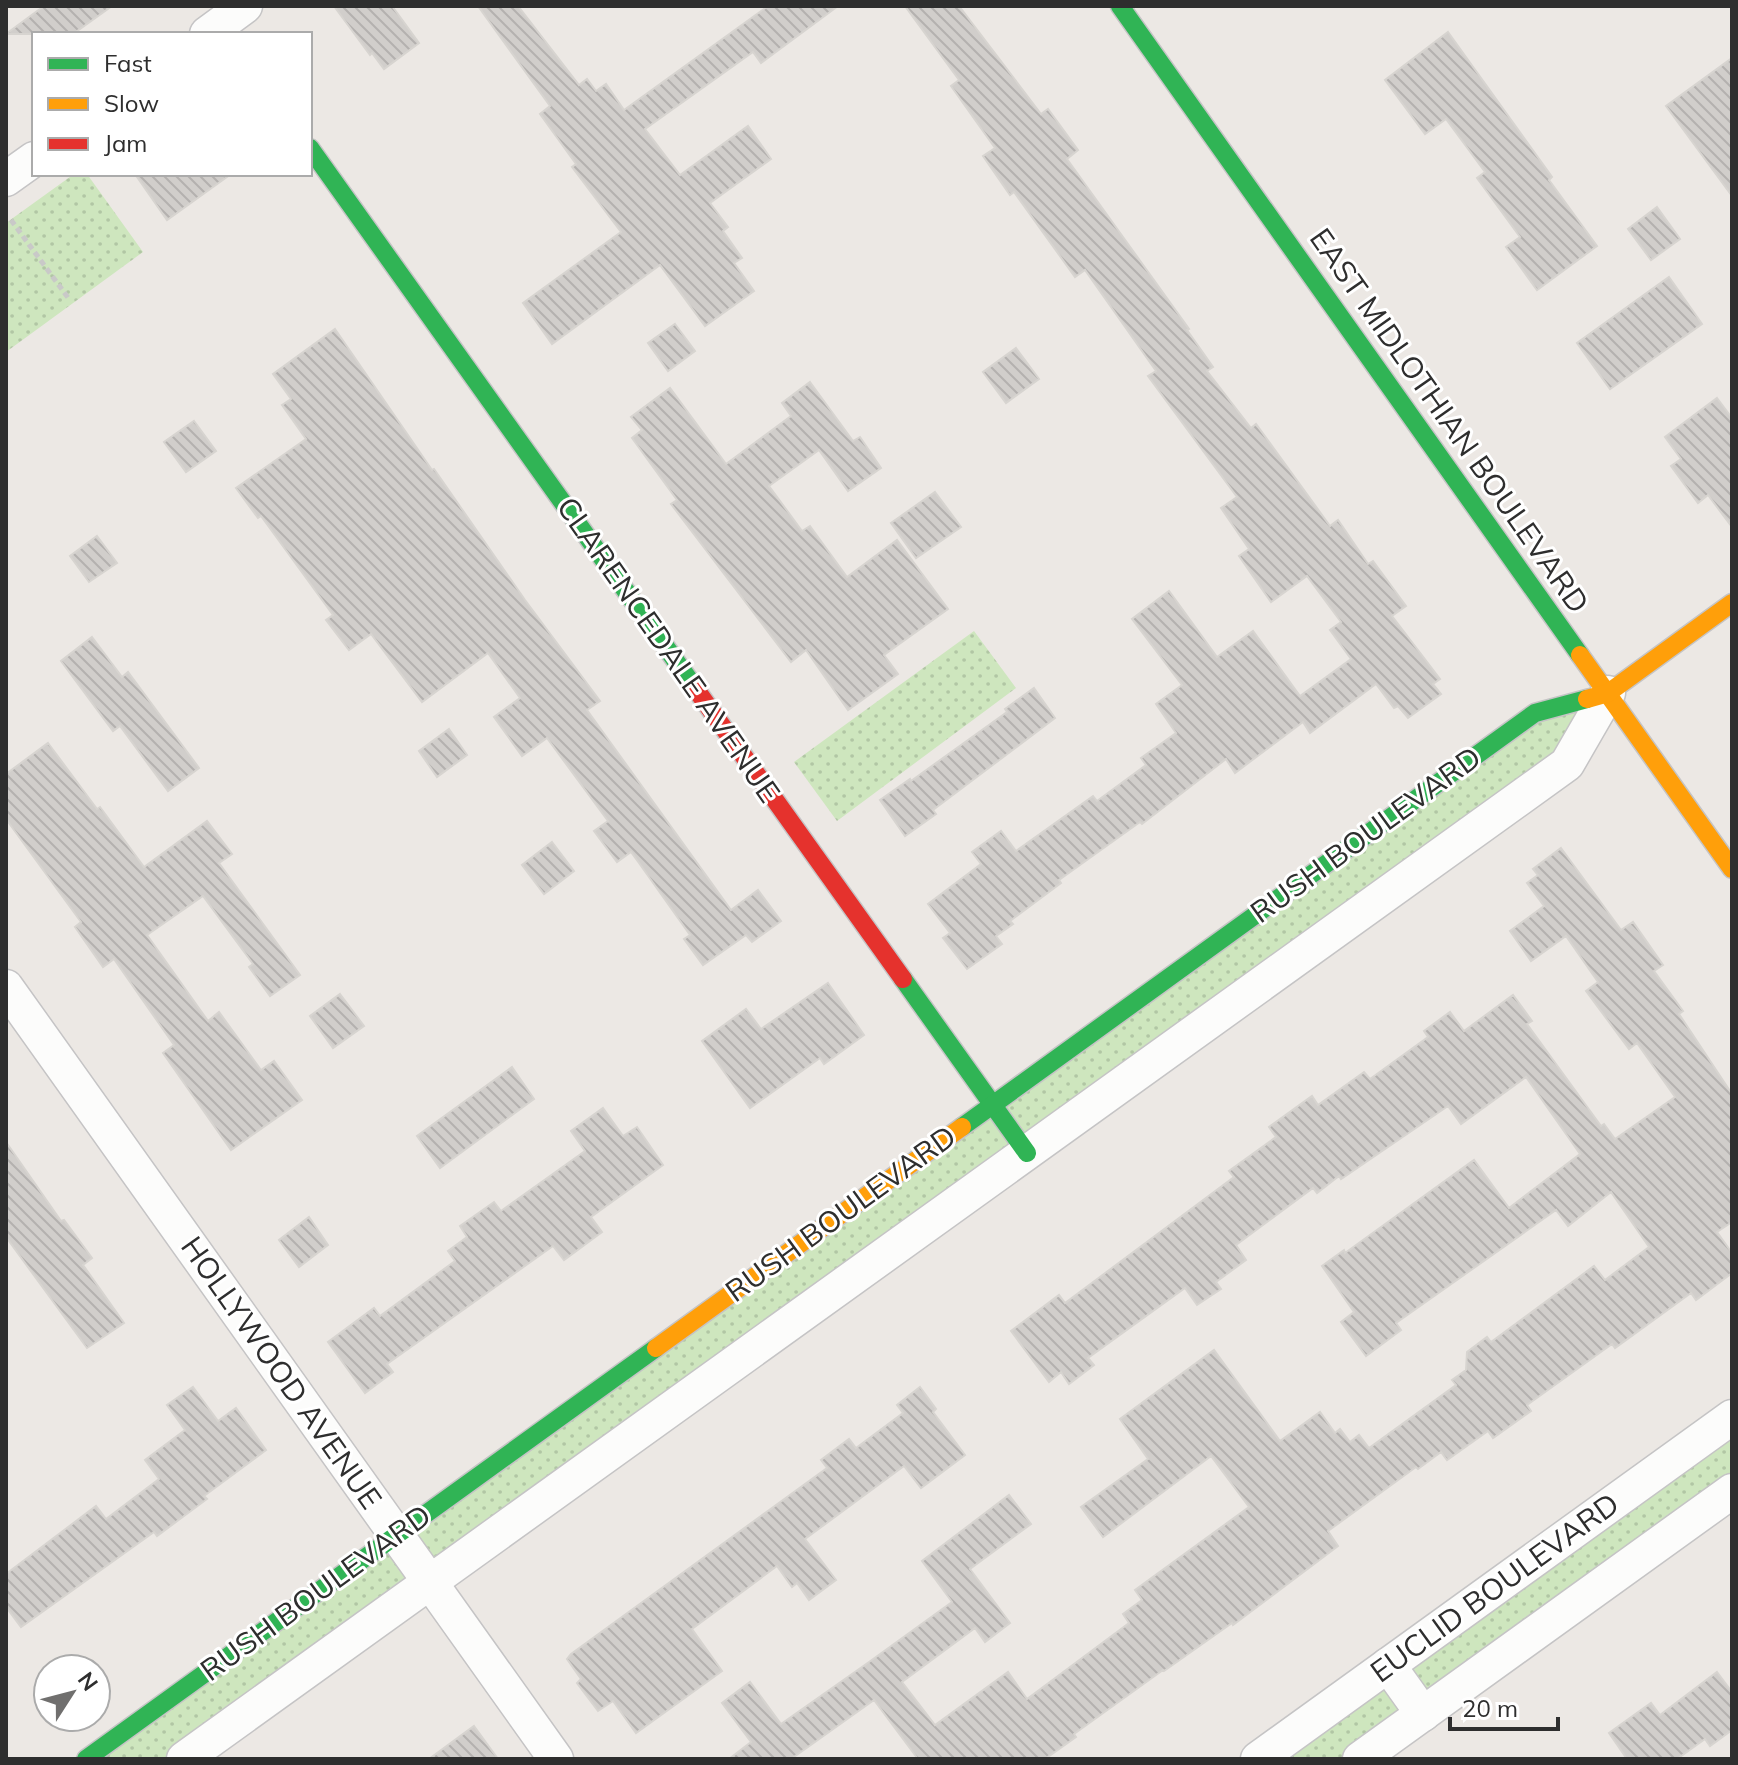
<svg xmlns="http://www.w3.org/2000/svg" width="1738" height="1765" viewBox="0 0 1738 1765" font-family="Mulish,sans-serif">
  <defs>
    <pattern id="grass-dots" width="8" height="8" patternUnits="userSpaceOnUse" patternTransform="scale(2)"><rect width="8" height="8" fill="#cee6be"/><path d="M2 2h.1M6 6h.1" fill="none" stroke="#b1c6a4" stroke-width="1.8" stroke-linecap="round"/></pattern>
    <pattern id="building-back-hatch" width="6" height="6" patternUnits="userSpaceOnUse" patternTransform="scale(2)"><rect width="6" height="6" fill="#d1cecb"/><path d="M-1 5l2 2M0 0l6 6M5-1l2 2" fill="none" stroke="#b4b1af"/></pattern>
  </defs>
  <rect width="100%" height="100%" fill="#ece8e4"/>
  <g fill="url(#grass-dots)">
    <polygon points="74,174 87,174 143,252 6,352 6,223"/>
    <polygon points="974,631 1016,688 837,821 794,762"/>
    <polygon points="1608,693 1583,735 184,1759 86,1759 1535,713"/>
    <polygon points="1732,1417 1732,1491 1360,1759 1258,1759"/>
  </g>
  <g fill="url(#building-back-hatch)" stroke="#d7d4d0" stroke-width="2">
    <polygon points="44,6 112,6 73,34 6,34"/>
    <polygon points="334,6 392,6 419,43 384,69 372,53 370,55"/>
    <polygon points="478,6 518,6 579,85 587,79 596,91 606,84 624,110 768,6 838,6 761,63 753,52 645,129 680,175 748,126 771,159 710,203 728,227 723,231 742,258 734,263 754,291 705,326 660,265 552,344 523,303 621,232 572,167 576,164 540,114 550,106"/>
    <polygon points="905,6 959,6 1041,114 1048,109 1078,150 1067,159 1189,329 1187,330 1213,367 1207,371 1251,428 1256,424 1330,526 1338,520 1368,564 1373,561 1406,606 1392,616 1440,679 1433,684 1441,694 1408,718 1398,706 1394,708 1376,684 1310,733 1303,722 1235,773 1226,759 1142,824 1140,822 1059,880 1061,883 1010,921 1013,924 996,936 1002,944 967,969 943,938 950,933 928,904 981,864 972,852 1001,831 1016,851 1093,796 1097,801 1146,765 1141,758 1176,733 1156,704 1182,685 1132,619 1169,591 1217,657 1253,631 1300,696 1351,659 1330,630 1341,622 1307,576 1271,602 1239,556 1249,549 1221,508 1237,497 1148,376 1156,371 1085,270 1075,277 1014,192 1010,195 983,156 995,148 951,86 959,80"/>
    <polygon points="1448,32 1552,177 1549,180 1597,246 1537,290 1506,247 1520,237 1477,178 1485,172 1446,119 1425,134 1385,80"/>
    <polygon points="1732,58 1732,196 1666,106"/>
    <polygon points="135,174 231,174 167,220"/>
    <polygon points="1657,207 1680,239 1651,260 1628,229"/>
    <polygon points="1669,277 1702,324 1610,389 1577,343"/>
    <polygon points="675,324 695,351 668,371 648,343"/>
    <polygon points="335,329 432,470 434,469 525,600 600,701 587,710 731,910 758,890 781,921 752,942 746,935 703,965 684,939 690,935 639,863 631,852 617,862 594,831 608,821 547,738 522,756 494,717 520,698 488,653 422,702 371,634 349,650 326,620 333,615 261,516 258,518 236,488 306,439 282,405 291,399 273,374"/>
    <polygon points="1016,348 1039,379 1006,403 983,372"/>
    <polygon points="810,382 853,441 860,437 881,468 848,491 819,450 769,486 802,531 810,526 847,577 897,540 948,609 884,655 898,674 848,710 806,650 791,662 671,504 677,500 632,438 642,430 631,417 670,388 726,464 791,416 782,403"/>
    <polygon points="1717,398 1732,418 1732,527 1708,495 1698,503 1671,466 1681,459 1665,437"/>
    <polygon points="194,421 216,451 186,472 164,442"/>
    <polygon points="935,492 961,527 916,558 891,523"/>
    <polygon points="97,536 117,563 89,582 70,556"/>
    <polygon points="92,637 122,677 128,672 199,768 168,791 120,726 113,731 61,661"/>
    <polygon points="1034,688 1055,718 933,810 936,814 905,836 880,800 910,779 911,781 1007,712 1005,709"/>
    <polygon points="449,729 467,755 437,777 419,751"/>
    <polygon points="48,743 97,809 100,807 144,867 207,821 232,854 219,863 300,975 270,996 249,967 253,964 203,896 147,935 208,1021 219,1012 261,1070 274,1061 302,1100 231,1150 163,1053 174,1045 114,959 103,967 75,927 81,922 6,819 6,774"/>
    <polygon points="552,842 574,871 544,894 522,865"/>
    <polygon points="1561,848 1621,930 1633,922 1663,965 1654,971 1683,1011 1679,1014 1732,1094 1732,1222 1717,1232 1732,1253 1732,1273 1696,1300 1691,1293 1615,1348 1612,1344 1527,1405 1531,1411 1493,1438 1488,1431 1447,1460 1441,1452 1418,1469 1416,1467 1328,1531 1338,1546 1233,1625 1232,1623 1164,1671 1163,1670 1074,1734 1076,1737 1045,1759 918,1759 874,1700 791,1759 729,1759 751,1742 722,1703 750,1682 781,1724 869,1662 952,1602 922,1561 1009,1495 1031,1524 970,1569 1010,1623 985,1642 975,1628 902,1682 935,1725 1008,1672 1027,1699 1129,1623 1123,1614 1142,1600 1135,1590 1249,1507 1211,1456 1103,1537 1081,1507 1148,1459 1120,1419 1214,1350 1280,1441 1320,1412 1335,1433 1340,1429 1350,1442 1359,1435 1369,1448 1456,1385 1452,1380 1466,1370 1467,1352 1487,1337 1491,1342 1594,1266 1605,1280 1649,1247 1611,1192 1568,1226 1556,1210 1396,1323 1401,1330 1366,1356 1341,1322 1354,1312 1322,1266 1344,1250 1345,1253 1474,1160 1509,1208 1580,1154 1526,1077 1461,1124 1448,1106 1341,1179 1339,1176 1317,1193 1313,1188 1236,1245 1246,1260 1216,1282 1221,1289 1197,1305 1185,1288 1088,1358 1094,1365 1069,1384 1061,1372 1049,1382 1011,1331 1059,1295 1065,1303 1234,1177 1229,1171 1276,1137 1269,1127 1312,1096 1318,1105 1364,1072 1370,1079 1428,1037 1424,1031 1450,1012 1464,1031 1513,995 1532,1021 1527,1024 1601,1126 1604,1124 1615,1139 1675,1097 1637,1043 1629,1049 1586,991 1598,982 1566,936 1531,961 1510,931 1544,906 1527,883 1538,875 1533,869"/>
    <polygon points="828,983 864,1035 824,1064 820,1058 750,1108 702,1041 746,1009 761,1029"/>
    <polygon points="340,994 364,1026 333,1048 310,1016"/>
    <polygon points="512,1067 534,1099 440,1168 417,1136"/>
    <polygon points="603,1108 623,1136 637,1127 663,1165 591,1217 602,1232 564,1260 553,1246 387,1364 393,1372 365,1393 328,1342 374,1308 380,1316 455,1261 448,1251 467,1237 460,1226 494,1202 501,1211 585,1151 571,1131"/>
    <polygon points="6,1142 61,1221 64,1220 92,1258 83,1265 124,1323 87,1348 6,1237"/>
    <polygon points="309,1217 328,1245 299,1267 279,1240"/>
    <polygon points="193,1387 218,1421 236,1408 266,1450 204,1496 207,1499 157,1536 154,1532 21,1627 6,1607 6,1574 96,1506 106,1519 159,1479 145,1460 185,1430 167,1405"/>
    <polygon points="920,1387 936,1409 933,1412 965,1455 921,1488 904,1466 805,1539 836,1580 809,1600 797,1583 792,1587 777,1566 692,1629 722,1671 636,1733 613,1701 598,1711 577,1683 581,1679 567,1659 571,1654 827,1468 821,1460 849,1439 856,1448 903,1413 897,1405"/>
    <polygon points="1717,1672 1732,1692 1732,1730 1710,1746 1705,1739 1677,1759 1627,1759 1609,1733 1651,1703 1660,1715"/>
    <polygon points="474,1726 498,1759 429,1759"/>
  </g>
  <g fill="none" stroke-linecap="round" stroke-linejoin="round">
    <defs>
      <g id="street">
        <polyline points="207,34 245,6"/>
        <polyline points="6,179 34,159"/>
        <polyline points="6,987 556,1759"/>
        <polyline points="1388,1665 1423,1714"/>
        <polyline points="184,1759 1567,764 1608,693"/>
        <polyline points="1258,1759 1732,1417"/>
        <polyline points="1360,1759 1732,1491"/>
      </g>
      <g id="fast">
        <polyline points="1120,6 1580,655"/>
        <polyline points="310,148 695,688"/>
        <polyline points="903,979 1027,1153"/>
        <polyline points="962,1127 1535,713 1587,699"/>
        <polyline points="86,1759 656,1348"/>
      </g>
      <g id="slow">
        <polyline points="1580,655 1732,869"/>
        <polyline points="1587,699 1608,693 1732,603"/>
        <polyline points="656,1348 962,1127"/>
      </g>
      <polyline id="jam" points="695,688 903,979"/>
    </defs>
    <use href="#street" stroke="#c5c4c5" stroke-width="37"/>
    <use href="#fast" stroke="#c5c4c5" stroke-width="21"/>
    <use href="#slow" stroke="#c5c4c5" stroke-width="21"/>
    <use href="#jam" stroke="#c5c4c5" stroke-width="21"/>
    <polyline stroke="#c9c9c8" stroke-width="5" stroke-dasharray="6 4" stroke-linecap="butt" points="11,220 69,299"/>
    <use href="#street" stroke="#fcfcfb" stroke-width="34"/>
    <use href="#fast" stroke="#30b455" stroke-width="18"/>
    <use href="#slow" stroke="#ff9f0a" stroke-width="18"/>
    <use href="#jam" stroke="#e5322d" stroke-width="18"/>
  </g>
  <g text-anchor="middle" stroke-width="6" stroke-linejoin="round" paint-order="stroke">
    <g font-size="30" fill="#2e2e2e" stroke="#fff">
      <text transform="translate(1449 421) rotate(55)" y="10">EAST MIDLOTHIAN BOULEVARD</text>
      <text transform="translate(668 650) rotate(55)" y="10">CLARENCEDALE AVENUE</text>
      <text transform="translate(1366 835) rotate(-36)" y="10">RUSH BOULEVARD</text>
      <text transform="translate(841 1214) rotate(-36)" y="10">RUSH BOULEVARD</text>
      <text transform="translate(281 1373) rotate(55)" y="10">HOLLYWOOD AVENUE</text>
      <text transform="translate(1495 1588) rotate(-36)" y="10">EUCLID BOULEVARD</text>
      <text transform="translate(316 1593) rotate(-36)" y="10">RUSH BOULEVARD</text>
    </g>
  </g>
  <rect width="1738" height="1765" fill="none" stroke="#2e2e2e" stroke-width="16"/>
  <rect x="32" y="32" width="280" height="144" fill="#ffffff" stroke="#ababab" stroke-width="2"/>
  <rect x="48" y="58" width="40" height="12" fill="#30b455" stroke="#ababab" stroke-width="2"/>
  <text x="104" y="72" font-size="24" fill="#2e2e2e">Fast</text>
  <rect x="48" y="98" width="40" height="12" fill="#ff9f0a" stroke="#ababab" stroke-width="2"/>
  <text x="104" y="112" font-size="24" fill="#2e2e2e">Slow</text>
  <rect x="48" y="138" width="40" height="12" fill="#e5322d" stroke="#ababab" stroke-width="2"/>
  <text x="104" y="152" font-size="24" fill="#2e2e2e">Jam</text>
  <g transform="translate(72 1693) rotate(54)"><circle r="38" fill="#ffffff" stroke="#ababab" stroke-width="2"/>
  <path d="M0-6L14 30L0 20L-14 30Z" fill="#706f6e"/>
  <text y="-12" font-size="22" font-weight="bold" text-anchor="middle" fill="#2e2e2e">N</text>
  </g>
  <path d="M1450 1717v12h108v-12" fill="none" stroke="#2e2e2e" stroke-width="4"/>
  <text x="1462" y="1717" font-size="24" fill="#2e2e2e" stroke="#ffffff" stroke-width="6" paint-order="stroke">20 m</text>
</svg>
